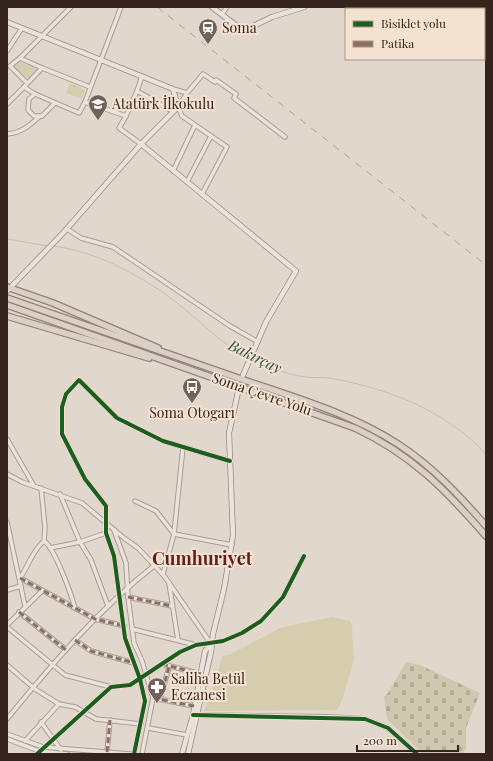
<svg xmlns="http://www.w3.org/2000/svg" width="493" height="761" viewBox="0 0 493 761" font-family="'Playfair Display',serif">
  <defs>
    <pattern id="grass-tufts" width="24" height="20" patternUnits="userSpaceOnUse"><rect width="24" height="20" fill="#d5cdae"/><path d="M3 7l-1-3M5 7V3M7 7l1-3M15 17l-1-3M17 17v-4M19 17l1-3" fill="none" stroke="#b7b095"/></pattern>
    <pattern id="cemetery-stones" width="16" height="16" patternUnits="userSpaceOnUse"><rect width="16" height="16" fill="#cfc8ae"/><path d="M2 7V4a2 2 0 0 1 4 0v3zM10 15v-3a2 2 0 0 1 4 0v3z" fill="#b2ac95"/></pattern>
  </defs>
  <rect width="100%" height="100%" fill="#e2d7cc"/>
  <polygon fill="url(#grass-tufts)" points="70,83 85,90 82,99 66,93"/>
  <polygon fill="url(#cemetery-stones)" points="406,662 420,665 480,693 466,728 466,748 463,754 423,754 387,719 384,697 388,693"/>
  <g fill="#d5cdae">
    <polygon points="20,62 37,69 38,72 29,79 13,67"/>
    <polygon points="332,617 350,621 352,625 354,660 343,698 337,710 204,711 223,656 231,654 280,628"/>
  </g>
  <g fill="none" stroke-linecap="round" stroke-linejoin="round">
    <g stroke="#b7c6b9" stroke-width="1">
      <polyline points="7,239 48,246"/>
      <path d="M53,246c44,5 95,33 129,61 22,18 41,38 67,51"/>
      <path d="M252,360c17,7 34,14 53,17 8,1 16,0 24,1 58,10 116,32 157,76"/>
    </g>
    <defs>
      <g id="minor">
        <polyline points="121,7 85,102 126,116"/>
        <polyline points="422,7 423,9"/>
        <polyline points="442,7 443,9"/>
        <polyline points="473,7 473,9"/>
        <polyline points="222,14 227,7"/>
        <polyline points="7,51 22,28"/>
        <polyline points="20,58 10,66 27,83"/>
        <polyline points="42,68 20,58 71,7"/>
        <polyline points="142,76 137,91 172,111"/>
        <polyline points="173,89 187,93 178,107 182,116 227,147 202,194"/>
        <polyline points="137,91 126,116 119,128 141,144"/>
        <polyline points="187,93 203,74 215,82 216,80 236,94 234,98 285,137"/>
        <polyline points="35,94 29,99 28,110 34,116 42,116 55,103"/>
        <polyline points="85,102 79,113 35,94 24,87 42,68 90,87"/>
        <polyline points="7,104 24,87"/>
        <path d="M7,134c14,-1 22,-8 32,-17"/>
        <polyline points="173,171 195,125"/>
        <polyline points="187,182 211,136"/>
        <polyline points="67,229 81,238 113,247 230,326 258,342"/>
        <polyline points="7,439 34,486"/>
        <polyline points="7,474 22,482 82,503 124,538 138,548 165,577 211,644"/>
        <path d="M41,488l4,39 -1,14c-12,10 -15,24 -24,37l75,41 29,7"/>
        <polyline points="60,494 80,542 91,560 108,606"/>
        <polyline points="135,501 156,511 174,534 232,545"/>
        <polyline points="7,522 25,606"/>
        <polyline points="114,530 126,563 128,597 134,643 142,661 153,698 142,754"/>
        <path d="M44,541c11,7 27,53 31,67"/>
        <polyline points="50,548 80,542 106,533"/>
        <polyline points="163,574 174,534 183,447"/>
        <polyline points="169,583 178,640"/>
        <polyline points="7,590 21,586"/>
        <polyline points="128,597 172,606"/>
        <polyline points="19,612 66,650"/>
        <polyline points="7,625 42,591"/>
        <polyline points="7,627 65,675 111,687"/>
        <polyline points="132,629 196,645"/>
        <polyline points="75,640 91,651 134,663"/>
        <polyline points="162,664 201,674"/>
        <polyline points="7,665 35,689 59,704 75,707 96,719 141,724"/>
        <polyline points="153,698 194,706"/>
        <polyline points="160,699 169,667"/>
        <path d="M7,719c45,-55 92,-110 148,-154"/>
        <polyline points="41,722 61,750"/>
        <polyline points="148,728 187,735"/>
        <polyline points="7,734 43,747 130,754"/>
        <polyline points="7,739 39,751 67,754"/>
        <polyline points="25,741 59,704"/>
        <polyline points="107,752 110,720"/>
        <polyline points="37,754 111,687 130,685 180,652 196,645 223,641 242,633 261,621 283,597 304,556"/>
        <polyline points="134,754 145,701 140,679 125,638 114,556 106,533 106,506 85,479 62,434 62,407 66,394 79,380 117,418 163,441 230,461"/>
      </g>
      <polyline id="tertiary" points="195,715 327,717 365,719 388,728 417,754"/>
      <g id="secondary">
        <polyline points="212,7 237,26 247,29 272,17 304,7"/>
        <polyline points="7,22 173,89 178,107 141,144 64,232 7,291"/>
        <polyline points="141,144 296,271 266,322 243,375"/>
        <polyline points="182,754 193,715 205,651 211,644"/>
        <polyline points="188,754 211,652 213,634 224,589 233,535 229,433 238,392"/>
      </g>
      <g id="trunk">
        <polyline points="7,287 53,303 158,348"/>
        <path d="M7,298c79,28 158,55 237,82 52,18 108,34 154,64 34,22 61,51 88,82"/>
        <path d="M7,305l348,123c57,27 90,61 131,108"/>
        <polyline points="7,316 149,358"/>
      </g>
    </defs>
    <use href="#minor" stroke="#a79d95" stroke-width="5.5"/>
    <use href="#tertiary" stroke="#a79d95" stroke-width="6"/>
    <use href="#secondary" stroke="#978c85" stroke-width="6"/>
    <use href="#trunk" stroke="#8d827c" stroke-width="8"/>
    <use href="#minor" stroke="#eae3dc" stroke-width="3.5"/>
    <use href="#tertiary" stroke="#eae3dc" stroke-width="4"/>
    <use href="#secondary" stroke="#eae3dc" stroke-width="4.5"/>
    <use href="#trunk" stroke="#dccfc6" stroke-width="5.5"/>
    <polyline stroke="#a9a29d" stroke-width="1" stroke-dasharray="7 7" stroke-linecap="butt" points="157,7 486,265"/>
    <g stroke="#8d6e63" stroke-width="3" stroke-dasharray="6 3" stroke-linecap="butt">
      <polyline points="442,7 443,9"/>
      <polyline points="20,578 95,619 124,626"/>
      <polyline points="128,597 172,606"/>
      <polyline points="19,612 66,650"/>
      <polyline points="75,640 91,651 134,663"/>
      <polyline points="162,664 201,674"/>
      <polyline points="153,698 194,706"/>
      <polyline points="160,699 169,667"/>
      <polyline points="107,752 110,720"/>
    </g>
    <defs>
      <g id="cycleway">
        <polyline points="193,715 365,719 388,728 417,754"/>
        <polyline points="37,754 111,687 130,685 180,652 196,645 223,641 242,633 261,621 283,597 304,556"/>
        <polyline points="134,754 145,701 140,679 125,638 114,556 106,533 106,506 85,479 62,434 62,407 66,394 79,380 117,418 163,441 230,461"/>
      </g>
    </defs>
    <use href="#cycleway" stroke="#f4e2d1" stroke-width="6"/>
    <use href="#cycleway" stroke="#1b5e20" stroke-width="4"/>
  </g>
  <defs>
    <symbol id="station-pin" viewBox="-11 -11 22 30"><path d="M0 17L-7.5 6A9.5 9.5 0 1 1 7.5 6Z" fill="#72635a" stroke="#f4e2d1"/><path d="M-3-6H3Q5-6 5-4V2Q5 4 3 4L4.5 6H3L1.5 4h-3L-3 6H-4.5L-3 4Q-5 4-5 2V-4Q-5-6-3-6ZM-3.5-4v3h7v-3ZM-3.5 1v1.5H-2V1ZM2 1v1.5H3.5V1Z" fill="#fff"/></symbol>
    <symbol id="school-pin" viewBox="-11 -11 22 30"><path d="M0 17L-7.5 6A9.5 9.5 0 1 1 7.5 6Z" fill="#72635a" stroke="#f4e2d1"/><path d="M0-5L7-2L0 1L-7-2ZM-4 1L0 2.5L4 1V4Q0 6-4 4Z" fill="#fff"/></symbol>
    <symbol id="bus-pin" viewBox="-11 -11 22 30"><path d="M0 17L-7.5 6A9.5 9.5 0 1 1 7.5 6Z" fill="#72635a" stroke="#f4e2d1"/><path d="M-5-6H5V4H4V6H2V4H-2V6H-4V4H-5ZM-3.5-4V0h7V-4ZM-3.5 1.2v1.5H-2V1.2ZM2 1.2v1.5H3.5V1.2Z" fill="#fff"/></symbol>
    <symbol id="pharmacy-pin" viewBox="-11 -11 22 30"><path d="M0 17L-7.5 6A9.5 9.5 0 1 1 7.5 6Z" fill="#72635a" stroke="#f4e2d1"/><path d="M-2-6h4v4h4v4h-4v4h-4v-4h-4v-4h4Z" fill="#fff"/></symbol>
  </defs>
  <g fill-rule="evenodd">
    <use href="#station-pin" x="197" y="17" width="22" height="30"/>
    <use href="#school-pin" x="87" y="93" width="22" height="30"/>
    <use href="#bus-pin" x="181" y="376" width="22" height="30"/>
    <use href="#pharmacy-pin" x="146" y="676" width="22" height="30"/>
  </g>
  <g text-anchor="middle" stroke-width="4" stroke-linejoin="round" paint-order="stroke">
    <g font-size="14" fill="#35241d" stroke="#f4e2d1" text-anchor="start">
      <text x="222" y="33">Soma</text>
      <text x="112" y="109">Atatürk İlkokulu</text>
      <text x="192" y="418" text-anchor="middle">Soma Otogarı</text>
      <text x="171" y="684">Saliha Betül<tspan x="171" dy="16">Eczanesi</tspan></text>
    </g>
    <g font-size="14" fill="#35241d" stroke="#f4e2d1">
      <text transform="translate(262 394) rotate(19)" y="5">Soma Çevre Yolu</text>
    </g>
    <g font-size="15" font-style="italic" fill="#2d554a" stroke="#f4e2d1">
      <text transform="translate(255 357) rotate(26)" y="5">Bakırçay</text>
    </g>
    <g font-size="18" font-weight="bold" fill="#601e1f" stroke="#f4e2d1">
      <text x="202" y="565">Cumhuriyet</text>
    </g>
  </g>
  <rect width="493" height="761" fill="none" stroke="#35241d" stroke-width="16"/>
  <rect x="345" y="8" width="140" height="52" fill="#f4e2d1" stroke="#a89689"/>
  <rect x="353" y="21" width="20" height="6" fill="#1b5e20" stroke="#a89689"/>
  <text x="381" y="28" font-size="12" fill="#35241d">Bisiklet yolu</text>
  <rect x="353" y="41" width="20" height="6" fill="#8d6e63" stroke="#a89689"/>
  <text x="381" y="48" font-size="12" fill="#35241d">Patika</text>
  <path d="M357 745v6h101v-6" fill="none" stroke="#35241d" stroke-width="2"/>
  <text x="363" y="745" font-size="12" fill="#35241d" stroke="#f4e2d1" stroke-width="3" paint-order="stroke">200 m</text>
</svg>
